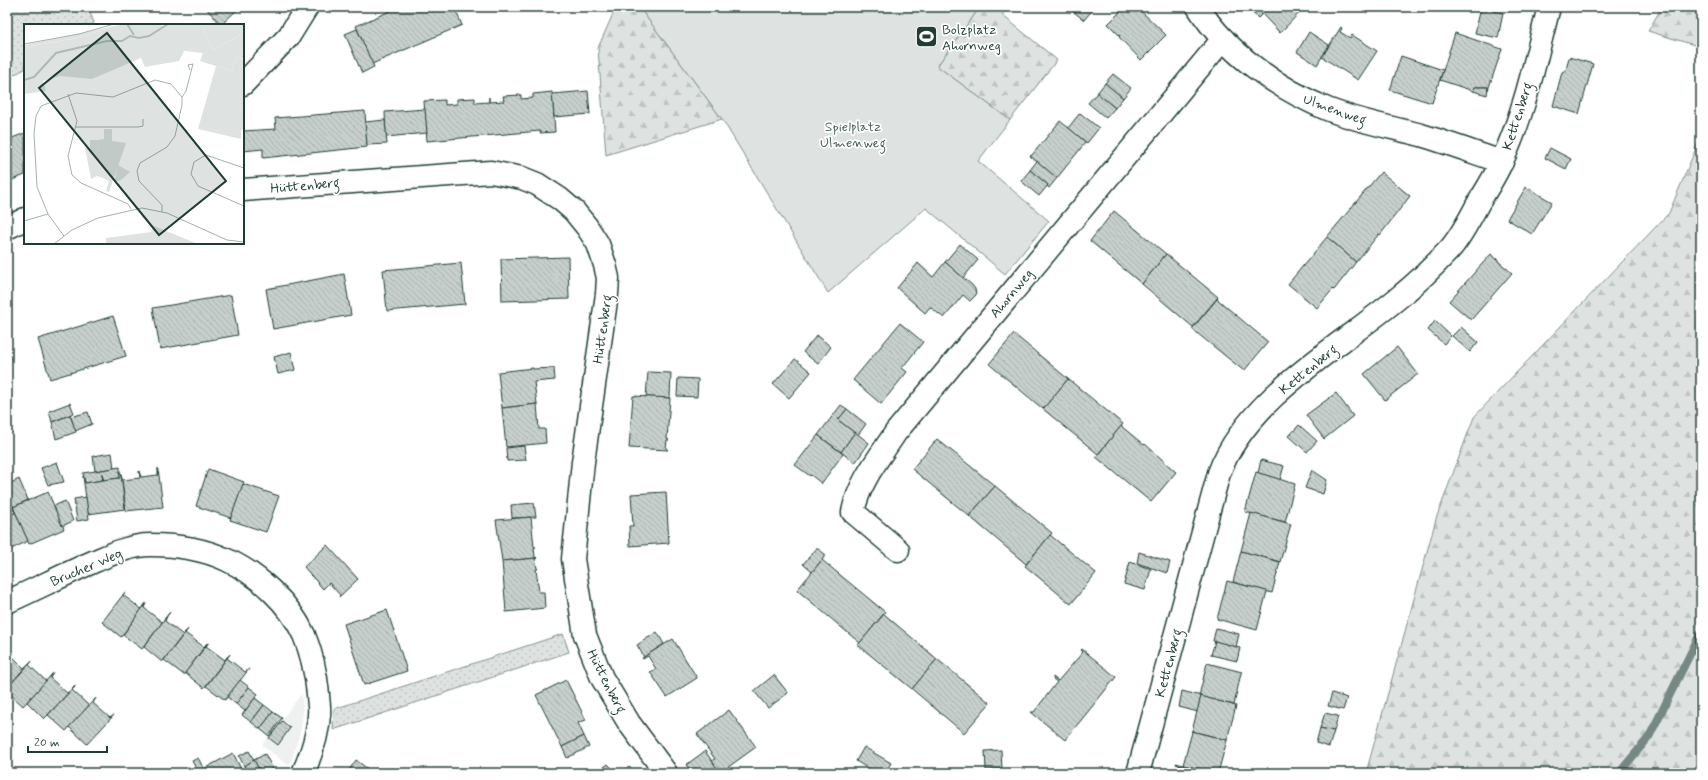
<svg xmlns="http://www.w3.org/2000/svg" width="1708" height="780" viewBox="0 0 1708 780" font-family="Mynerve,sans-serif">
  <defs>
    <pattern id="grass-dots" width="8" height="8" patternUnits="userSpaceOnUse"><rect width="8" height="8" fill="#dee3e2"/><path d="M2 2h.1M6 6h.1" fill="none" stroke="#bec4c2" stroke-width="1.8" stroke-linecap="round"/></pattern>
    <pattern id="forest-firs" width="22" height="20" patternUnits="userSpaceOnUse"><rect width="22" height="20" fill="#dee3e2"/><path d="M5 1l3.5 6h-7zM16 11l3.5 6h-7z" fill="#bec4c2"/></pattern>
    <pattern id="building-back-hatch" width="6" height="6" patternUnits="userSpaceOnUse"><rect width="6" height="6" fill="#c7cfcc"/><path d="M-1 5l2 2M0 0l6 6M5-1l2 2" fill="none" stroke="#aab3b0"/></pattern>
  </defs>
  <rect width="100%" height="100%" fill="#fff"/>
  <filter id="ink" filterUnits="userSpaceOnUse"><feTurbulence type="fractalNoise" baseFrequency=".025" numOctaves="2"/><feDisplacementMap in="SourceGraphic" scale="8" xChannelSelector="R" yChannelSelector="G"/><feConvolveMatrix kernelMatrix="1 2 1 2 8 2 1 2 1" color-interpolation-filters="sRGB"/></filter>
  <g filter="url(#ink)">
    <polygon fill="#eef1f0" points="302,693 303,714 300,733 289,766 262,745"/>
    <g fill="url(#grass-dots)" stroke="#7e908b">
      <polygon points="7,7 88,7 94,23 91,25 25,25 25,69 7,78"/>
      <polygon points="563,634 569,652 333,730 334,709"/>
    </g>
    <g fill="url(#forest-firs)" stroke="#7e908b">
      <polygon points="616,7 639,7 722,119 606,155 598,48"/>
      <polygon points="980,7 1008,7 1002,15 1057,60 1010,120 937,66"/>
      <polygon points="1662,7 1701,7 1701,47 1648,31"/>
      <polygon points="1701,136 1701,773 1366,773 1436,519 1474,417 1669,213"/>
    </g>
    <polygon fill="#dee3e2" stroke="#7e908b" points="639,7 980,7 937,66 1010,120 978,161 1049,221 1005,274 926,208 828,293 722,119"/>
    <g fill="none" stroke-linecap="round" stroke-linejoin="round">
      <polyline stroke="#758883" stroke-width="8" points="1619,773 1649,737 1701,632"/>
    </g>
    <g fill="url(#building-back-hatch)" stroke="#1f3d34">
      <polygon points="205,7 240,7 221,25"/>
      <polygon points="399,7 454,7 462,25 372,64 356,26"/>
      <polygon points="474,7 484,7 475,11"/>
      <polygon points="493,7 503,7 494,11"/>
      <polygon points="1067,7 1077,7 1074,12"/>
      <polygon points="1077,7 1095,7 1084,20 1074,12"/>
      <polygon points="1125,7 1137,7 1166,35 1141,60 1119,37 1120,36 1108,24"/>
      <polygon points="1250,7 1295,7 1301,11 1280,33 1262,14 1258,18 1248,9"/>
      <polygon points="1481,8 1503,13 1498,38 1475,33"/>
      <polygon points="1341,27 1342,28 1340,32 1350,38 1352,35 1377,51 1358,80 1322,57"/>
      <polygon points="357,29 374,67 362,73 345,34"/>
      <polygon points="1309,32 1329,45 1317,65 1297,52"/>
      <polygon points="1455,33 1502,49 1488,90 1488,87 1475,87 1473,91 1440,80"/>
      <polygon points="1401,56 1443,70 1432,103 1390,90"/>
      <polygon points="1569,57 1593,64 1579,114 1553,106 1562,72 1566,70"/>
      <polygon points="1113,74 1131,88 1123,98 1105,83"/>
      <polygon points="1105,83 1123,98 1115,108 1097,93"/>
      <polygon points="1475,87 1488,87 1487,95 1473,91"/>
      <polygon points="588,91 590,114 554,117 552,94"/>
      <polygon points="552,92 555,132 540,133 540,131 427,141 424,101 445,100 445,105 457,104 457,99 475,98 475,103 489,102 489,97 489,102 504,101 503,96 521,95 521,99 533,98 533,94"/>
      <polygon points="1097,93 1115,108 1106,118 1088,103"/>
      <polygon points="425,109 427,133 386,137 385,112"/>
      <polygon points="365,111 367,147 263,158 263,149 243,151 243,131 276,129 275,118"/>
      <polygon points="1080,113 1099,128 1087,143 1068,128"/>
      <polygon points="385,120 387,144 367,145 365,122"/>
      <polygon points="1060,121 1087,143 1085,143 1057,178 1030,156 1032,155"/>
      <polygon points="25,133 25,175 7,182 7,140"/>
      <polygon points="1550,148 1571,159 1566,169 1545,158"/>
      <polygon points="1037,161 1057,178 1049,188 1047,186 1048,185 1030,170"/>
      <polygon points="1030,170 1048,185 1039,196 1021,181"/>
      <polygon points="1381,172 1410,196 1380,235 1379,234 1356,262 1327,237"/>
      <polygon points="1526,187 1552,202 1532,234 1507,219"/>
      <polygon points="1114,211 1166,254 1142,284 1090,241"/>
      <polygon points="1327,237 1356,262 1334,290 1333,289 1317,308 1288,284"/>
      <polygon points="960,244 978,260 963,278 945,262"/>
      <polygon points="1166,254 1218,297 1193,327 1142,284"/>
      <polygon points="1491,254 1496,260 1498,258 1498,261 1512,273 1471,320 1449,301"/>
      <polygon points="568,257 569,299 502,301 501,259"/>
      <polygon points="945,262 972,285 975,289 976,295 970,301 963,295 944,318 930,307 925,313 897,288 918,263 933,277"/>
      <polygon points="461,263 465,304 387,311 383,270"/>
      <polygon points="344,274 351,315 273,329 266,289"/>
      <polygon points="231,295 238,335 160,349 153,308"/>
      <polygon points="1217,299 1268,342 1244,371 1192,329"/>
      <polygon points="113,316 126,356 50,379 38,339"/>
      <polygon points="1435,321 1451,336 1444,344 1428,330"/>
      <polygon points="900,323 923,342 902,368 907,372 881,404 853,380"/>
      <polygon points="1461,327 1478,342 1470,352 1452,336"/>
      <polygon points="1014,334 1068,379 1043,409 989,364"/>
      <polygon points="817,335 831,347 818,364 803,352"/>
      <polygon points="1397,347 1418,374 1385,400 1364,374"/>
      <polygon points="7,352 11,359 7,361"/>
      <polygon points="291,352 295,370 278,374 274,357"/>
      <polygon points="795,359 811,372 789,398 773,384"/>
      <polygon points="533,368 533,369 554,368 555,380 534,382 537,404 502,408 498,372"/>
      <polygon points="648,372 671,373 670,398 646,397"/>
      <polygon points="678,378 698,379 697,397 677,396"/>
      <polygon points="1068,379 1123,424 1098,454 1043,409"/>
      <polygon points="1336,393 1353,416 1324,439 1306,415"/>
      <polygon points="633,396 670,398 667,439 669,440 667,440 666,448 668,450 629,448"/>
      <polygon points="70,403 74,413 52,422 49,411"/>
      <polygon points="537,404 539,429 545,429 546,443 506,447 502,408"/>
      <polygon points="841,405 847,409 838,420 855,432 841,452 818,435"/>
      <polygon points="847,409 866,424 858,435 838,420"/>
      <polygon points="88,412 92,424 75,431 71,417"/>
      <polygon points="70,415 76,432 56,439 52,422"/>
      <polygon points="1299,425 1317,441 1307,452 1289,436"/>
      <polygon points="1121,426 1144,445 1145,444 1176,472 1151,502 1096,457"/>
      <polygon points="855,432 869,443 855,463 841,452"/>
      <polygon points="818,435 843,454 821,484 821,483 811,475 810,476 795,465"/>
      <polygon points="937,439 995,486 969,516 912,469"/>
      <polygon points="524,446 526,460 507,461 506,448"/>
      <polygon points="112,453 114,468 95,471 93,456"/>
      <polygon points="1261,460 1284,466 1280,480 1258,473"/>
      <polygon points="57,462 64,482 48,485 41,468"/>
      <polygon points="120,467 120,478 103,480 102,473 103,480 85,483 83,473"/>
      <polygon points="158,468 163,507 126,511 121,473 122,480 140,478 139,471 141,477 158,475"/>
      <polygon points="208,469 244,482 231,518 196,506"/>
      <polygon points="1312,470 1327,480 1323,494 1305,488"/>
      <polygon points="119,471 121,473 125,509 88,514 83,476 85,483 103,480 102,473 103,480 120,478"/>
      <polygon points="1256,472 1295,484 1285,522 1245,512"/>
      <polygon points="19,479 28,500 13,507 7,492 7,485"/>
      <polygon points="243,484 279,496 266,532 230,520"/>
      <polygon points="995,486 1052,533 1026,564 969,516"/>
      <polygon points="48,492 64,529 29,544 13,507"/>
      <polygon points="666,492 669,543 630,546 629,526 633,526 631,494"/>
      <polygon points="86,497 89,519 77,521 74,499"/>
      <polygon points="65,501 73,521 62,526 54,506"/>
      <polygon points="534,503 536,517 512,518 511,505"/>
      <polygon points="12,507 13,507 28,541 7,551 7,516 15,513"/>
      <polygon points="1251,513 1291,524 1280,562 1241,551"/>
      <polygon points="531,517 534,547 536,547 534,548 535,557 537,558 502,561 496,520"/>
      <polygon points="1050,535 1096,573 1071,604 1025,566"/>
      <polygon points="327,545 358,579 339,597 340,595 329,583 323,589 304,567"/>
      <polygon points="817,548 826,555 812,572 803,564"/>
      <polygon points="1241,551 1280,562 1272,593 1233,582"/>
      <polygon points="1139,552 1170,562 1167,573 1137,563"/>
      <polygon points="537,558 535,559 537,568 538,569 536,569 539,592 544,592 545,608 506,612 502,561"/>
      <polygon points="822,560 885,612 860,643 797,590"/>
      <polygon points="1130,562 1151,569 1145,590 1124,584"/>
      <polygon points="1227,581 1267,591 1257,630 1217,619"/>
      <polygon points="126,591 123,595 141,609 145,605 121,637 102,622"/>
      <polygon points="146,603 144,608 162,622 170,612 142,649 123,635"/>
      <polygon points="387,610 407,671 364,685 344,624"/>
      <polygon points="884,614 937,659 912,689 858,645"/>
      <polygon points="167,616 165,621 183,635 186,631 162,662 144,647"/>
      <polygon points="1216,628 1239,634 1236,647 1213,641"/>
      <polygon points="188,629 185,633 204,647 207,643 184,675 164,660"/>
      <polygon points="657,632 664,644 644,657 637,645"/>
      <polygon points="673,639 697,678 667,697 650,672 656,669 648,656 643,659 642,658"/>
      <polygon points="1215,641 1240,648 1237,661 1211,655"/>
      <polygon points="209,642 206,646 225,660 228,656 204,688 185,673"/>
      <polygon points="11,648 8,652 24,668 28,664 7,688 7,652"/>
      <polygon points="1082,649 1116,677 1065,740 1031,712 1034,712 1057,682 1053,679 1053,677 1058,681 1083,652 1081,650"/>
      <polygon points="230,654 227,658 245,672 249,669 225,700 206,686"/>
      <polygon points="937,659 990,703 964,733 912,689"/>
      <polygon points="32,661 29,665 46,681 50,677 23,706 7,691 7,688"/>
      <polygon points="1207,663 1242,672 1241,673 1234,705 1199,696"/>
      <polygon points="53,673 50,678 67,693 71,690 44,719 27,702"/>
      <polygon points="774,675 788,693 768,708 754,691"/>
      <polygon points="240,680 249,687 236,704 227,697"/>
      <polygon points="566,680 586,720 578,723 584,736 562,747 536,695"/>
      <polygon points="75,687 72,690 89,706 92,702 66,731 48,715 75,686"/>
      <polygon points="249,687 258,694 245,711 236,704"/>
      <polygon points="1182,691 1201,696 1198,712 1179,707"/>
      <polygon points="1332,693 1347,698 1343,710 1328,706"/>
      <polygon points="1201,696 1236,706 1227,740 1192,731"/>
      <polygon points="96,698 93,703 110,718 114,715 87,744 69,727"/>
      <polygon points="255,698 264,705 251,722 242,715"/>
      <polygon points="264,705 273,712 260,729 251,722"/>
      <polygon points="729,710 756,747 720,773 711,761 715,759 697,734"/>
      <polygon points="273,712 282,718 269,736 260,729"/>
      <polygon points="1325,713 1338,716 1334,731 1320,728"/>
      <polygon points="282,721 290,728 278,745 269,738"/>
      <polygon points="1320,728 1334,731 1329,747 1316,743"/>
      <polygon points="1191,731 1227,740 1218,773 1183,765 1192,732"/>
      <polygon points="584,736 589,747 567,758 562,747"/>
      <polygon points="864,747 891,763 885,773 875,773 856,761"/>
      <polygon points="1001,750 1002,769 986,770 985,751"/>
      <polygon points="249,751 254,760 244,766 239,756"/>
      <polygon points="705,751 712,761 720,773 693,773 686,765"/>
      <polygon points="233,753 243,773 199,773 198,772"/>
      <polygon points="265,754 275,773 261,773 254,760"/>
      <polygon points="198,758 204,769 198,772 192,761"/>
      <polygon points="254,760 261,773 248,773 244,766"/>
      <polygon points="356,760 373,773 347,773"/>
      <polygon points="1176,763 1183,765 1214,773 1179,773 1181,766 1176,764"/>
      <polygon points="608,764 616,773 596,773"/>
      <polygon points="196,768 199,773 188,773"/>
      <polygon points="780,769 783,773 774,773"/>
    </g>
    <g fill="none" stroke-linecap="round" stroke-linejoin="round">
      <defs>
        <g id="street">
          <path d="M1198,7c29,46 79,81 129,102 30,12 63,18 94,26 27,8 54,18 81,27"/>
          <polyline points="243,84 289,36 307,7"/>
          <polyline points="243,190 491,172 522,178 537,184 560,199 574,211 587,227 598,244 605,265 608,278 607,294 583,462 573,559 585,635 602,678 629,723 666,773"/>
          <polyline points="7,228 25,219"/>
          <path d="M898,550l-45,-38c6,-30 26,-54 43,-80l327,-393"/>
          <path d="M7,602c29,-13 58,-28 88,-41 17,-7 36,-16 55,-16 25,0 54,4 77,15 31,14 63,44 77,75 8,19 12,39 14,59 0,7 2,14 1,21 -1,20 -8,40 -16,58"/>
          <path d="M1138,773l81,-300c28,-76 124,-128 184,-179 16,-13 31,-28 46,-44 12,-13 21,-32 30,-48 8,-13 16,-26 22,-39 23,-47 35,-106 48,-156"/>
        </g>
      </defs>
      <use href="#street" stroke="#1f3d34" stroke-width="25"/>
      <use href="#street" stroke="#fff" stroke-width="22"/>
    </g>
  </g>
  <defs>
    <symbol id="stadium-square" viewBox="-11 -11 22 22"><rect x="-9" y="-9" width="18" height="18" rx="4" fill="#1f3d34" stroke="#fff"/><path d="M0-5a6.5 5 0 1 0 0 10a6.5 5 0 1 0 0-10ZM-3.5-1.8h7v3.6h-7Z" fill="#fff"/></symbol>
  </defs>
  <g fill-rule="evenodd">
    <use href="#stadium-square" x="914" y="24" width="25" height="25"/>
  </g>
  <g text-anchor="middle" stroke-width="3.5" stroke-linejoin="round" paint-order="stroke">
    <g font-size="14" fill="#1f3d34" stroke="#fff" text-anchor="start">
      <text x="942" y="34">Bolzplatz<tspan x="942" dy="16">Ahornweg</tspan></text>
    </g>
    <g font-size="14" fill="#1f3d34" stroke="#fff">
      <text transform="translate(1335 109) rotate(20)" y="5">Ulmenweg</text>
      <text transform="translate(1517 116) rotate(-72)" y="5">Kettenberg</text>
      <text transform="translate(305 185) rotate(-5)" y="5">Hüttenberg</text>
      <text transform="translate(1011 293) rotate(-50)" y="5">Ahornweg</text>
      <text transform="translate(602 329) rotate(-82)" y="5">Hüttenberg</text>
      <text transform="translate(1308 369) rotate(-39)" y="5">Kettenberg</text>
      <text transform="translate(86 567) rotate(-23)" y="5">Brucher Weg</text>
      <text transform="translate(1168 663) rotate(-75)" y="5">Kettenberg</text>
      <text transform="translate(607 681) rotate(63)" y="5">Hüttenberg</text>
    </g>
    <g font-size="14" fill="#455e57" stroke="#fff">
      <text x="853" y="131">Spielplatz<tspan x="853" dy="16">Ulmenweg</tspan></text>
    </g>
  </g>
  <g transform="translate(24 24)">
    <rect width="220" height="220" fill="#fff"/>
    <path d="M100,0l-52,15 -48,8v-2zM177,0h43v9l-31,17zM130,202l44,18 -92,-1v-5l45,-6z" fill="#dee3e2"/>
    <path d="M100,0h37l2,3 6,-3h32l12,26 31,-17v26l-7,-2 -5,14 -32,-10 3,-8 -19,-2 -5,10 -34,6 -4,-9 -49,21 -32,-3 -17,5 3,10 -22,3v-47l48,-8zM66,116h8l1,10 -9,12h3l10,12v4l-6,-2 -6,3 -6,-31h5zM94,141l12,7 -9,8 -7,2z" fill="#dee3e2"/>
    <path d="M213,33l7,2v71h-3v9l-43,-10 18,-63 16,5z" fill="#dee3e2"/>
    <path d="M80,105h8v12l14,2 -17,49 -3,-1 3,-10 -6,-3 -1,-4h-9v-12h-4v-12h10l-1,-10 6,-1z" fill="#dee3e2"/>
    <path fill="none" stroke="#afbab7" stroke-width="2" d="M103,0l7,11M0,56l10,-3 22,-24 51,-12h15l8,-5 9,2 10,-2 19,-12"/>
    <path fill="none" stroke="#a5b1ae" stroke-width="1" d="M0,20l55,-10 35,-10M44,70l9,27 -9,35 4,19 9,8 47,21 3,5M52,103h62l5,-1v-7M220,144l-38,-13 -12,7 -3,12 7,12 46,20M138,188v-7l-23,-24 -2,-10 3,-8 27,-16 8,-11 7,-31v-8l4,-6 7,-27 -5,1 2,5M0,197l24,-7M40,212l-16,-22 -11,-27 -3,-53 2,-18 5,-10 35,-13 37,4 42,-17 16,4 11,13M30,220l18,-14 26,-12 44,-10 25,5 60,27 17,2"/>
    <path fill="#1f3d34" fill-opacity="0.15" stroke="#1f3d34" stroke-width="2" d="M83,9l119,148 -67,54 -120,-147z"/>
    <rect width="220" height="220" fill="none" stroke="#1f3d34" stroke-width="2"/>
  </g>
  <rect width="1708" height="780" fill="none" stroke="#fff" stroke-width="24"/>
  <rect x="12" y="12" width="1684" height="756" fill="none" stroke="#1f3d34" stroke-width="1.5" filter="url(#ink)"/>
  <path d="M28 746v6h79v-6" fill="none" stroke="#1f3d34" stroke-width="2"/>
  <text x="34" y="746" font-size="12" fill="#1f3d34" stroke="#ffffff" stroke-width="3" paint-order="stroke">20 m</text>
</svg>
